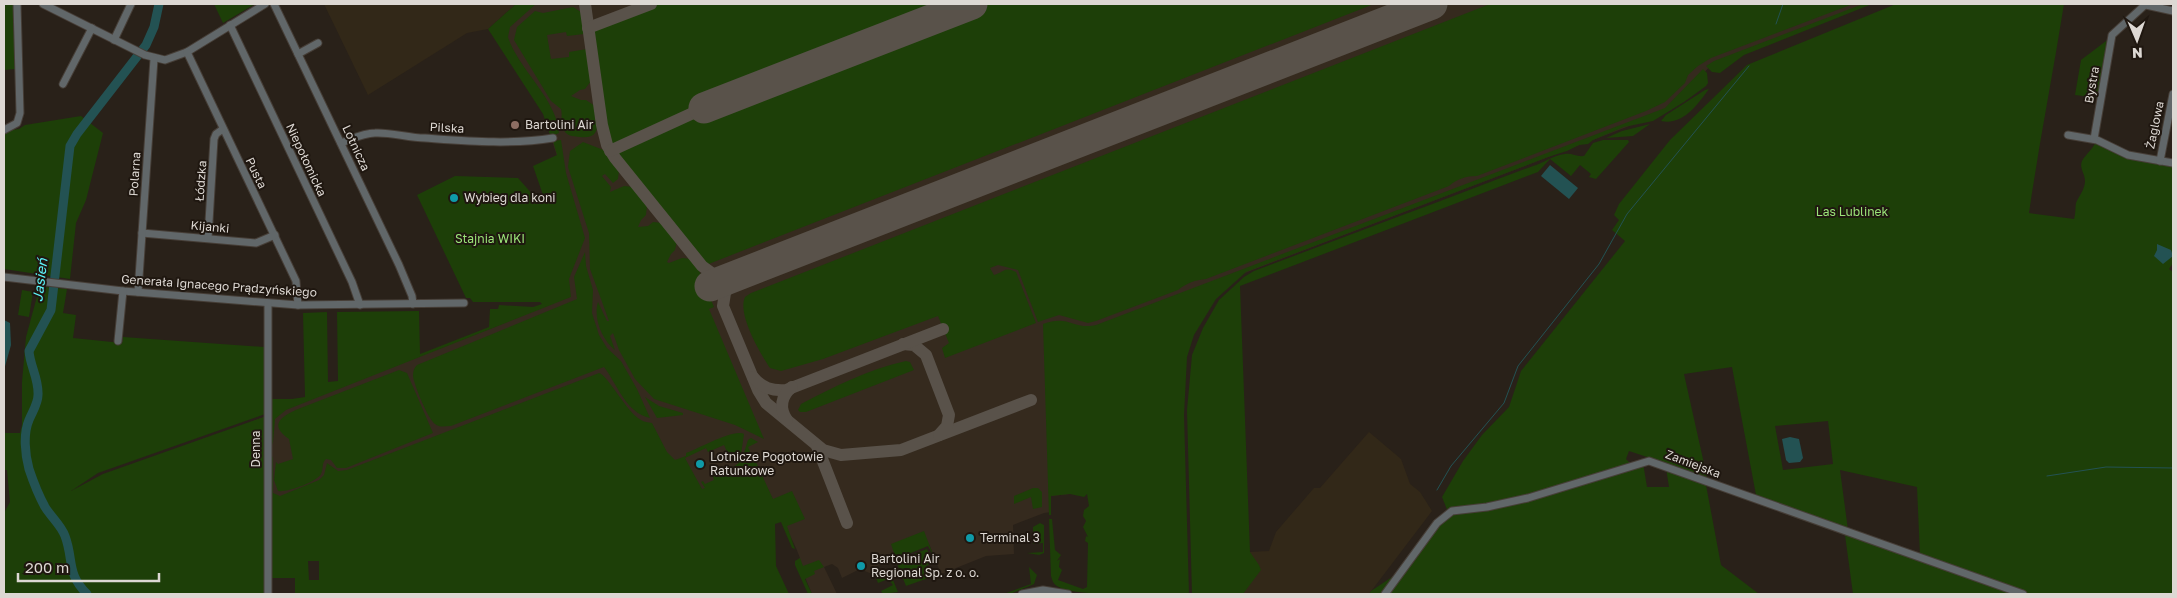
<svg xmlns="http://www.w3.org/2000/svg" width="2177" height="598" viewBox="0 0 2177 598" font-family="'Golos Text',sans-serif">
  <rect width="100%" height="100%" fill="#292119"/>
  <polygon fill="#352a1e" points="532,4 1868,4 1710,66 1671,110 1090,332 1070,494 1051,496 1051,512 1044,513 1013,525 1014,554 986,556 941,574 929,544 886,561 884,557 881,558 883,563 877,566 872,574 860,569 842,578 838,568 832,564 824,567 837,594 812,594 798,560 800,558 796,548 759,471 691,497 327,479 265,503 79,489 502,324 570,295 566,283 584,239 545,119 549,108 501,31"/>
  <g fill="#322818">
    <polygon points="324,4 516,4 488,29 467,33 368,95"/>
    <polygon points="1369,432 1401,459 1410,484 1420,492 1432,511 1369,594 1240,594 1250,552 1269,551 1276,532 1314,488 1320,488"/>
  </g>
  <g fill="#1d3f08" fill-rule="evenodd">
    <polygon points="4,4 13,4 15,69 4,70"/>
    <polygon points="214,4 255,4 223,23"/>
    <path d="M516,4h20l-26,23 -2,10c10,32 49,62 51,96l-7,3 -2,-1 -7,-21 -55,-85z"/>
    <polygon points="658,4 1374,4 706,265 619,157 611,144 606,130 592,30 598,26"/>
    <path d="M1490,4h363l-142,54 -13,8 -10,9 -3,8 -20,19 -19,9 -169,65c-11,0 -20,3 -28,10l-243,93c-11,1 -19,4 -28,11l-82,31 -8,2 -29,-8 -21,7 -20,-52 -20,-5 -8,3 4,7c10,-3 11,-9 22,-3l20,51 -91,35 -3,-10 7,-5 -11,-27 -115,43 -42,12 -11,-3c-10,-15 -33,-54 -25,-71l6,-4z"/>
    <polygon points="1863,4 1872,4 1744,55 1720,73 1712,72 1706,66 1714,61"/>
    <path d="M1896,4h168c-11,70 -25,139 -35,209l45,6c2,-6 1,-11 2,-16 3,-7 9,-14 9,-22 0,-7 -6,-13 -3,-20 3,-6 10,-11 14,-19l77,24v97l-4,6 4,3v322h-320l-8,-59 71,24 4,-4 -3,-68 -77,-17 8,60 -92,-35 -24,-128 -48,7 23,103 -78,-26 -3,8 9,9 8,-5 4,24h22l-3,-19 40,17 15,80 38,29h-390l2,-3 42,-28 35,-51 -6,-15 21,-36 19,-26 27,-28 12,-36 104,-130 -13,-11 7,-10 -5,-5 5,-11 51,-64 77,-75zM1828,421l5,43 -50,6 -8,-44z"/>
    <path d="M573,7l8,5 3,22 -17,2 -1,-4 -19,3 4,24 18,-2v-5l18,-3 4,32 -6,8 -5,1 -9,6 10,4h5l9,6c2,15 8,34 -15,31 -5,-1 -11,0 -15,-5 -6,-7 -2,-15 -4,-23l-10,-8 -37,-61 3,-13 18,-16 8,2z"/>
    <polygon points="2110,38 2100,98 2075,95 2081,60"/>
    <path d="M1703,69l4,4 1,10 -2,3 -22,16 -31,19 -29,6 -31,13 -5,4 -9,1 -12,6 -19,6 -302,115 -30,27 -22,36 -7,22 -3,58 5,179c-27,0 -114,4 -132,-8 -4,-2 -5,-7 -6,-10l-2,-57h3l3,31 6,5 -4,6 3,-2 -1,8 3,3 -4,10 25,9 4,-2 1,-44 -3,-2 1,-5 2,1 -5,-10 3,-6 -3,-5 1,-6 5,-4 -2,-12 -3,3 -14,-3 -19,2v19h-2l-6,-191c26,-10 30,6 53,1l569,-217z"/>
    <path d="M1709,89c-11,15 -26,37 -48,32l5,-6 39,-25z"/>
    <polygon points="81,116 103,133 86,200 76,223 70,279 4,269 4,131 19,129 25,125"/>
    <polygon points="1650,124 1633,136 1606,138 1622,131"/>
    <polygon points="561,140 566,173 585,238 569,279 571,297 286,410 275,419 273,442 270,450 272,399 292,399 305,397 303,313 327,312 328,382 338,381 337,312 419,311 420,354 489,327 490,309 498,309 499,305 533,307 542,304 540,302 473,302 470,298 466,298 417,195 455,176 518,178 534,196 543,195 533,166 557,155 553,141"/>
    <path d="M1603,140h25l1,2 -33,37 -7,-2 2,-3 -11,-9 -9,11 -21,-17 -12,13 -298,114 10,266 9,13 2,5 -18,24h-51l-5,-184 5,-55 11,-27 16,-28 25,-23 10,-6 146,-55c45,-16 89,-34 133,-50 11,-3 20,-11 32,-12 7,-1 12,3 19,2l9,-13z"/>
    <path d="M583,142l23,9 13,19 -1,9 -5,4 -8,-9 -3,2 9,11 -1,5 14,-6 9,1 14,18 -1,10 -5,5 -3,7 10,-1 5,-4 9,1 15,18 -2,9 -4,4 -4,8 2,1 13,-5 9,1 7,9 16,39 -5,2 55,130 -29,-14 -81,-26 -19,-20 -16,-29 -6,-17 -3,3 5,14c-13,-10 -22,-32 -17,-48l9,19h2l-19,-52 -1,-36 -21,-66 2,-16z"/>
    <path d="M585,252l1,14 7,24 -1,23 7,22 8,13 14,13 16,28 13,29c-24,-5 -33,-34 -46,-51l-153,59c-6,0 -11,2 -16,-2 -7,-5 -21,-39 -22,-48 0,-5 1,-8 4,-11l160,-66 -3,-22z"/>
    <polygon points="35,286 67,289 63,313 76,315 73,338 122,343 123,337 264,347 265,414 98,473 71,491 103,474 264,417 267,594 4,594 4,513 10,502 7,470 4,470 4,433 20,433 22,425 22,382 26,337 39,289 35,288"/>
    <polygon points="22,290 33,292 29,317 18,315"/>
    <path d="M906,361l4,1 4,8 -108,42h-6l-2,-2 3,-6c33,-17 67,-35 105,-43z"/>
    <path d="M399,370l8,3 26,60 -87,35h-9l-6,-8 -5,-1c-5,5 -2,9 -5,15 -4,8 -35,19 -43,17l-4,-11 2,-18 2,2 15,-5 -4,-20c-20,-14 -9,-22 9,-30z"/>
    <path d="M599,373c9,2 28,40 42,47 3,2 7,2 11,3l15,29 8,8 11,-4v-3c12,-4 48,-25 58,-19l-3,20 -9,9 -3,-6 -5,2 -1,-3 5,-2 -4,-9 -16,7 -2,-4 -21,10 17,31 3,-1 -4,-6 2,-1 2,3 9,-4 -1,-4 13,-2 -1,-3c19,-8 17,-13 23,-31l3,-2 7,4 -10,5 4,9 5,-2 1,4 -3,2 18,39 19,-8 13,28 -18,7 8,23 -3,-1 -11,-26 -6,2 1,42 13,28h-494v-16h-25l1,-124 2,4v35l7,3 39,-16 5,-5 3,-12 11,8 9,-1zM308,561h11v19h-10z"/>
    <polygon points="645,397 659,406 683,413 683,415 657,418"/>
    <polygon points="1033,488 1038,488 1042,492 1042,507 1033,509 1031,497 1014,504 1014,496"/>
    <polygon points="1040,523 1044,525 1044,553 1039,555 1027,553 1043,552 1043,543 1033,544 1033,527"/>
    <polygon points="924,531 934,557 928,546 896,559 891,544"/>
    <polygon points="927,549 932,563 926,566 929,574 934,576 906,586 896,561"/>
    <polygon points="800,558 803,566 819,560 824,567 814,571 815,574 805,579 812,594 808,594 795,565 795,561"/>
    <polygon points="1029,567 1037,575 1034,584 1010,594 1004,594 1031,584"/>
    <polygon points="891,568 891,572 887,575 889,578 893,580 898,592 883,594 881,591 893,585 888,579 878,583 876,578 887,573 888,569"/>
  </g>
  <g fill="#235253">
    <polygon points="1550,165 1578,188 1569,199 1541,176"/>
    <polygon points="2157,244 2171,250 2173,256 2163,264 2154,256 2157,250"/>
    <polygon points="4,320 10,323 11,345 4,370"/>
    <polygon points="1790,437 1799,439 1803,458 1800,462 1789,463 1786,460 1782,439"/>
  </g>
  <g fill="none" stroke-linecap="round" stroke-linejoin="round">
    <g stroke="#235253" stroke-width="1">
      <polyline points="1776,24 1783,4"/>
      <polyline points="2047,476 2106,467 2173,468"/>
      <polyline points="1437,490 1451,466 1504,403 1518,366 1599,264 1627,214 1749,66"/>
    </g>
    <path stroke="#235253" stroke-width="9" d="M87,594c-21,-21 -13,-34 -22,-58 -4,-11 -14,-19 -20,-29 -6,-11 -12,-26 -16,-38 -4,-15 -6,-35 0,-49 3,-8 9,-16 9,-25 1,-16 -8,-29 -9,-44l22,-41 19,-164 7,-12 69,-89 8,-18 5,-23"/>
    <g stroke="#59524a" stroke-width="12">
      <polyline points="585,4 602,125 607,145 615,158 702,266 713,274 734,277"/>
      <polyline points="588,28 651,4"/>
      <polyline points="610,151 704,108"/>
      <polyline points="734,277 725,293 723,306 758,390 766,403 823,450 841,455 901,450 1031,400"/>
      <polyline points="903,344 914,345 926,355 949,415 947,426 939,435"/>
      <path d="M753,377c9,11 19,14 33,13l157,-61"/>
      <path d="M787,420c-8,-12 -6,-24 5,-33"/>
      <polyline points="817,446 847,523"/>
    </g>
    <g stroke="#59524a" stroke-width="31">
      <polyline points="704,108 972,4"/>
      <polyline points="710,286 1432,4"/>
    </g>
    <defs>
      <g id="minor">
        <polyline points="43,4 145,55 165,60 187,52 265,4"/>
        <polyline points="274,4 399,265 412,296 413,304"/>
        <polyline points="2146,5 2173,11"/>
        <polyline points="230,25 352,282 360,305"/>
        <polyline points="114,40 131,4"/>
        <polyline points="187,52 296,281 298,305"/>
        <polyline points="298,54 318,43"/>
        <polyline points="63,84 92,28"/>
        <polyline points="4,130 17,123 20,113 17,4"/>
        <polyline points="2068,135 2097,140 2128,155 2173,163"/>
        <polyline points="2094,139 2112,35 2146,4"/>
        <path d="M341,143c11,-4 22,-10 34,-10 16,-1 33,5 50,5 42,3 86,7 128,0"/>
        <polyline points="2160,161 2173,94"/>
        <polyline points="142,233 256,243 275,235"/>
        <polyline points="208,238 214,139 216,134 223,129"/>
        <polyline points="4,277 123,291 298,305 464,303"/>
        <polyline points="138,292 154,59"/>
        <polyline points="118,341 123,291"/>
        <polyline points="268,594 268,303"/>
        <polyline points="1022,594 1043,590 1068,594"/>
        <polyline points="1385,594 1437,523 1452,511 1487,507 1528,498 1649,461 2023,594"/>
      </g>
    </defs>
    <use href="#minor" stroke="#463e37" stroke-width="9"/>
    <use href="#minor" stroke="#616769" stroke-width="7"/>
  </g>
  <circle fill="#8d6e63" stroke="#1f1710" stroke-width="2" cx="515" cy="125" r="5"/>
  <g fill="#0f9aa8" stroke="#1f1710" stroke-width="2">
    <circle cx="454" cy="198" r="5"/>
    <circle cx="700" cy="464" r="5"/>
    <circle cx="970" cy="538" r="5"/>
    <circle cx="861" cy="566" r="5"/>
  </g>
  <g text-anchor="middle" stroke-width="4" stroke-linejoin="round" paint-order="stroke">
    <g font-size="12" fill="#ddd8d3" stroke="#1f1710">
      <text transform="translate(2092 85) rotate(-80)" y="4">Bystra</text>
      <text transform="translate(2155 125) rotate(-78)" y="4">Żaglowa</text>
      <text transform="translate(447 128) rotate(3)" y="4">Pilska</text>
      <text transform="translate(356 148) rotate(65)" y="4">Lotnicza</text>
      <text transform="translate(306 160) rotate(65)" y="4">Niepołomicka</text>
      <text transform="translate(256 173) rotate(64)" y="4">Pusta</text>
      <text transform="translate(135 174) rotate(-86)" y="4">Polarna</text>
      <text transform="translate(201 181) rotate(-86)" y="4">Łódzka</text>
      <text transform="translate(210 227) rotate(5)" y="4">Kijanki</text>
      <text transform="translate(219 286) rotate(4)" y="4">Generała Ignacego Prądzyńskiego</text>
      <text transform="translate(256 449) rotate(-90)" y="4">Denna</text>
      <text transform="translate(1693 464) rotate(21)" y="4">Zamiejska</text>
    </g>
    <g font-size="12" fill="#ddd8d3" stroke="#1f1710" text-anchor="start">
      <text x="525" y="129">Bartolini Air</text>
      <text x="464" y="202">Wybieg dla koni</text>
      <text x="710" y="461">Lotnicze Pogotowie<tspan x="710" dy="14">Ratunkowe</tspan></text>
      <text x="980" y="542">Terminal 3</text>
      <text x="871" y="563">Bartolini Air<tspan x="871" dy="14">Regional Sp. z o. o.</tspan></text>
    </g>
    <g font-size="12" fill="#9be479" stroke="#1f1710">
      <text x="1852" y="216">Las Lublinek</text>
      <text x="490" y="243">Stajnia WIKI</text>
    </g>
    <g font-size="14" font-style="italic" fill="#5df4f9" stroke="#1f1710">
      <text transform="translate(40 280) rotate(-83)" y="5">Jasień</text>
    </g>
  </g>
  <rect width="2177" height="598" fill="none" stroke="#ddd8d3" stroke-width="10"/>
  <g transform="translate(2137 40) rotate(178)" stroke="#1f1710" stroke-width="4" paint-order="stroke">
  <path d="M0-4L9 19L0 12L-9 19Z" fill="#ddd8d3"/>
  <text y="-8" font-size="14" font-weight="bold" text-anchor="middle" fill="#ddd8d3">N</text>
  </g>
  <path d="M18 573v8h141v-8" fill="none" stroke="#ddd8d3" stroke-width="2.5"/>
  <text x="25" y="573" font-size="15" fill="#ddd8d3" stroke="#1f1710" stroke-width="4" paint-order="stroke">200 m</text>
</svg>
